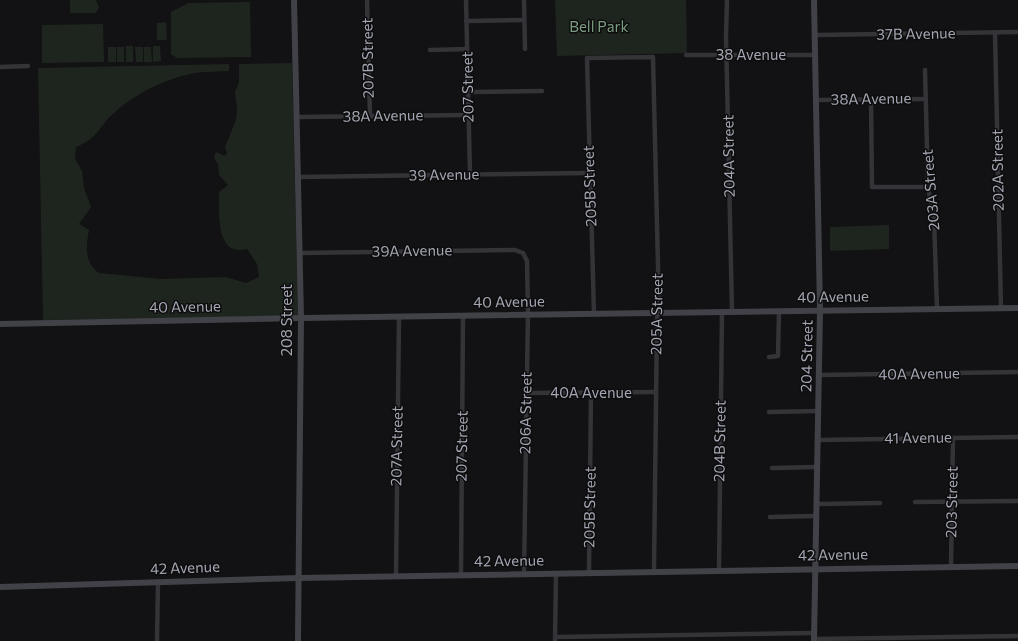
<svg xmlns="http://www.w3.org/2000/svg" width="1018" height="641" viewBox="0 0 1018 641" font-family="Commissioner,sans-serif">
  <rect width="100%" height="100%" fill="#121113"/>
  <g fill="#1e251f">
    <polygon points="70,0 96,0 99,7 96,13 70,13"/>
    <polygon points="555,0 686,0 687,53 557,56"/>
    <polygon points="250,2 251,57 177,58 171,54 171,12 189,3"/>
    <polygon points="166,22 167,40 157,40 157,23"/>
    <polygon points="103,24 104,62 42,63 42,25"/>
    <rect x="126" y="46" width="7" height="16"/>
    <polygon points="153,46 160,46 161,61 153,62"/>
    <rect x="108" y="47" width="8" height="15"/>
    <rect x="117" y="47" width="7" height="15"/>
    <polygon points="135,47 143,47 143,62 136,62"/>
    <polygon points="144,47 151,47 152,62 144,62"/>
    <path d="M292,63l6,253 -255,4 -5,-252 191,-4v7c-14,1 -30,0 -43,4 -25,6 -53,20 -72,38 -17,15 -14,24 -38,34l-1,12 7,12 2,17 7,19 -12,17 10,6c-3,16 -5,33 10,43l62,6 65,-2 20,6 13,-6 -2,-13 -10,-15c-32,9 -28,-39 -28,-57l9,-7 -9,-10 -1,-11 -4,-6 2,-6 9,4 2,-3 -2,-6 11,-27 1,-12 -2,-16 4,-9v-19z"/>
    <polygon points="889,225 889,249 830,251 830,227"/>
  </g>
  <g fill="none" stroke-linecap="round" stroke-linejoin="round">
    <g stroke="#333338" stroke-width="4.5">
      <polyline points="367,0 370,116"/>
      <polyline points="466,0 470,174"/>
      <polyline points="524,0 525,49"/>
      <polyline points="727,0 726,35 732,312"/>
      <polyline points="466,21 524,20"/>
      <polyline points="995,33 1001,308"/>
      <polyline points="815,35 1018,32"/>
      <polyline points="430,50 467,49"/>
      <polyline points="686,55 815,55"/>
      <polyline points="0,67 28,66"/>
      <polyline points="925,70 928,187 934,218 937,309"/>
      <polyline points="468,92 542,91"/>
      <polyline points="871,99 872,187 928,187"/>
      <polyline points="816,100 926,99"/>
      <polyline points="297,117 469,115"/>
      <polyline points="298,177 590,173"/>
      <polyline points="300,253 515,250 523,253 527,261 528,310 524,574"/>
      <polyline points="594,314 587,58 653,57 659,308 657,318 654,571"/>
      <polyline points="769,357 778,356 779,311"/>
      <polyline points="819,375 1018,372"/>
      <polyline points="526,393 656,392"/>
      <polyline points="769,412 819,411"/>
      <polyline points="818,440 1018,437"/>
      <polyline points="772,468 817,467"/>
      <polyline points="915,502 1018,501"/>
      <polyline points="817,504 880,503"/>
      <polyline points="770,517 816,516"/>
      <polyline points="951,567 953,438"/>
      <polyline points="719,570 722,312"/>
      <polyline points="589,572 591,393"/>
      <polyline points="461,575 463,316"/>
      <polyline points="396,576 399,317"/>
      <polyline points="555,637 814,633"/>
      <polyline points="814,639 1018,636"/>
      <polyline points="157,641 158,582"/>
      <polyline points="555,641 556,573"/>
    </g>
    <g stroke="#414248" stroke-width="6">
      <polyline points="294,0 301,318 298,641"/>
      <polyline points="814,0 820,310 814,641"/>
      <polyline points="0,324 301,318 1018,308"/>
      <polyline points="0,587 299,578 1018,566"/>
    </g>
  </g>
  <g text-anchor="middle" stroke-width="3" stroke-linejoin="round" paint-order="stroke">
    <g font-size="15" fill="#7c9d80" stroke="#0d0d0e">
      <text x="599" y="32">Bell Park</text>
    </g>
    <g font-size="15" fill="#a4a7b3" stroke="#0d0d0e">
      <text transform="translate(916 34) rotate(-1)" y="5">37B Avenue</text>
      <text x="751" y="60">38 Avenue</text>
      <text transform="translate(368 58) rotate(-91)" y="5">207B Street</text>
      <text transform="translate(468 87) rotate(-91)" y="5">207 Street</text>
      <text transform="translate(871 99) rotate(-1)" y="5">38A Avenue</text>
      <text transform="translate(383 116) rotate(-1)" y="5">38A Avenue</text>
      <text transform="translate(729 156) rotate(-91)" y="5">204A Street</text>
      <text transform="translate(998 170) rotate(-91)" y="5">202A Street</text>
      <text transform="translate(444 175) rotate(-1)" y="5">39 Avenue</text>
      <text transform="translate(590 186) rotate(-92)" y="5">205B Street</text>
      <text transform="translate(931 190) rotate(-95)" y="5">203A Street</text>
      <text transform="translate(412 251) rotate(-1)" y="5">39A Avenue</text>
      <text transform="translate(833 297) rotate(-1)" y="5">40 Avenue</text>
      <text transform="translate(509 302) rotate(-1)" y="5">40 Avenue</text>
      <text transform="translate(185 307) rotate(-1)" y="5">40 Avenue</text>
      <text transform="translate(657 314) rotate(-89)" y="5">205A Street</text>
      <text transform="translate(287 320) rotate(-90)" y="5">208 Street</text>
      <text transform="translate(807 356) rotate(-89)" y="5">204 Street</text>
      <text transform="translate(919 374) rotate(-1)" y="5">40A Avenue</text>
      <text x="591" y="398">40A Avenue</text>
      <text transform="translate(526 413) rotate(-89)" y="5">206A Street</text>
      <text transform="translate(918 438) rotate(-1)" y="5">41 Avenue</text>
      <text transform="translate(720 441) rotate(-89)" y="5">204B Street</text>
      <text transform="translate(397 446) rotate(-89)" y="5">207A Street</text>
      <text transform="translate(462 446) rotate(-89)" y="5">207 Street</text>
      <text transform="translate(952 502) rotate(-89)" y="5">203 Street</text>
      <text transform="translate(590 507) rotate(-89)" y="5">205B Street</text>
      <text transform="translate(833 555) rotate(-1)" y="5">42 Avenue</text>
      <text transform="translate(509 561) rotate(-1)" y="5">42 Avenue</text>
      <text transform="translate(185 568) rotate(-2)" y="5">42 Avenue</text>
    </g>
  </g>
</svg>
